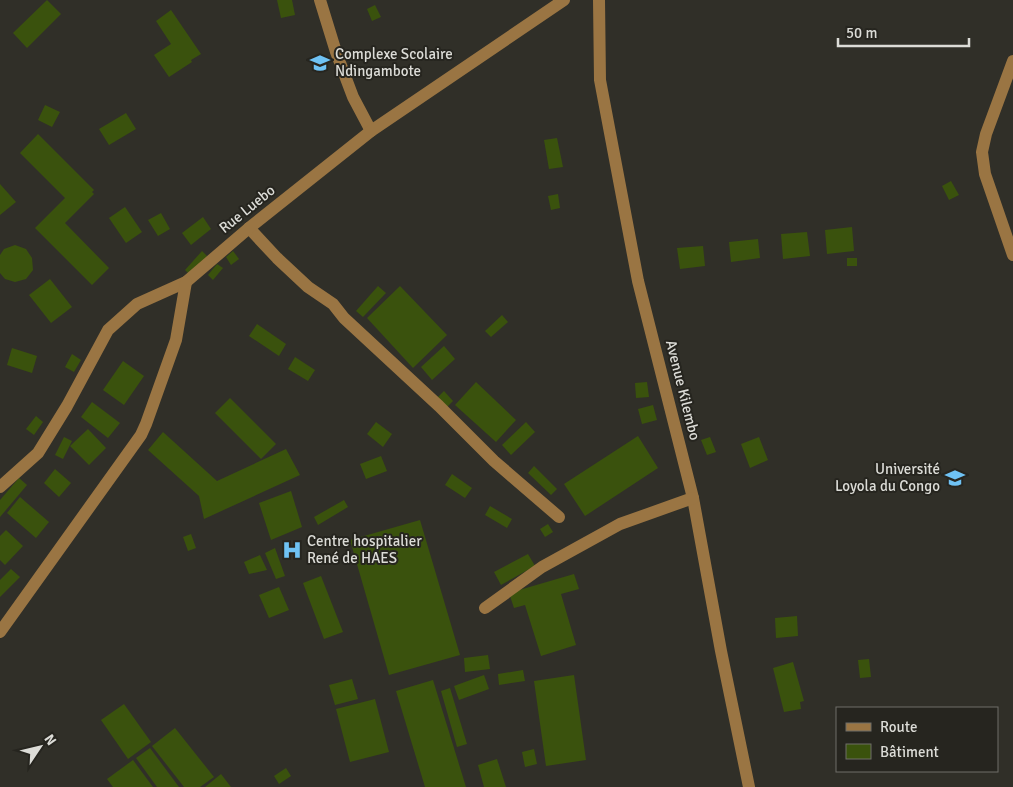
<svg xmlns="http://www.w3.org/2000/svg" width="1013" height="787" viewBox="0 0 1013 787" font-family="Signika,sans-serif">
  <rect width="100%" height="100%" fill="#302f28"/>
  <g fill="#3a520d">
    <polygon points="47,0 61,14 27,48 13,33"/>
    <polygon points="277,0 292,0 295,15 281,18"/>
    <polygon points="375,5 381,17 372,21 367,9"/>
    <polygon points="171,10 201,54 191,60 192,62 169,77 154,55 171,44 156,21"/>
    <polygon points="45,105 60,112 52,127 38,120"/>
    <polygon points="126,113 136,129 109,145 99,129"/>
    <polygon points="38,134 94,190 92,192 94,194 65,223 109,268 92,285 35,228 65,198 20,153"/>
    <polygon points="557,138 563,167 549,169 544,140"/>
    <polygon points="951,181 959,195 949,200 942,186"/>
    <polygon points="0,184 16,202 0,215"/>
    <polygon points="558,194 560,208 551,210 548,196"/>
    <polygon points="125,207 142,232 126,243 109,218"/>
    <polygon points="161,213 170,229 158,236 148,220"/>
    <polygon points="203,217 211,229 191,245 182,233"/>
    <polygon points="852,227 854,251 827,254 825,230"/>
    <polygon points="807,232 810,256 783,259 781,234"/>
    <polygon points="758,239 760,258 731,262 729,242"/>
    <polygon points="15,245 26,249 32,258 33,270 26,279 15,282 5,279 0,273 0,255 4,249"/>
    <polygon points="703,246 705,266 680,269 677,248"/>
    <polygon points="202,251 207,256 190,275 185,270"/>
    <polygon points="233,251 239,259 231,265 226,257"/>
    <rect x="847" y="258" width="10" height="8"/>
    <polygon points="217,264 223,268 213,280 208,275"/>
    <polygon points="50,279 72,307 51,323 29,295"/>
    <polygon points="378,286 386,293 363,317 356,311"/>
    <polygon points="400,286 447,335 413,368 367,318"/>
    <polygon points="502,315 508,322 491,337 485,331"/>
    <polygon points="257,324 286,344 279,356 249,336"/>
    <polygon points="444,346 455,359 432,380 421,367"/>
    <polygon points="12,348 37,356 32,373 7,365"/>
    <polygon points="72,354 81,360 74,372 65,367"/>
    <polygon points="295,357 315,370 308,381 288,369"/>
    <polygon points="123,361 144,376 124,405 103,390"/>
    <polygon points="476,382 516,420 496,442 455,405"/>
    <polygon points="647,382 649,397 636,398 635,383"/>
    <polygon points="444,391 453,401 447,407 438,397"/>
    <polygon points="230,398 276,444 261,459 215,413"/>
    <polygon points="92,402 120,423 108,438 81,417"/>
    <polygon points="653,405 657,420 642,424 638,409"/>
    <polygon points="36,416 43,422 34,435 26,429"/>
    <polygon points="376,422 392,434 383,447 367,434"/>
    <polygon points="526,422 535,432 511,455 502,445"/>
    <polygon points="88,429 106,448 89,465 70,446"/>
    <polygon points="163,432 217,481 286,449 300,475 204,519 199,496 148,450"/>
    <polygon points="638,436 658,468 585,516 564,484"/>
    <polygon points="64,437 72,441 63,459 55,455"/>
    <polygon points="710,437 716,452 707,455 701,440"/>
    <polygon points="759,437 768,460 750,468 741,444"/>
    <polygon points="381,456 387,471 366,479 360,464"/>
    <polygon points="534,466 557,489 551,495 528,473"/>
    <polygon points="55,469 71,483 59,497 44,483"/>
    <polygon points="452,474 472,488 465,498 445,485"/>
    <polygon points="19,478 27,485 0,517 0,500"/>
    <polygon points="291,491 302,527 271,540 259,503"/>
    <polygon points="20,497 49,522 36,538 7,513"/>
    <polygon points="344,500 348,507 318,525 314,517"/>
    <polygon points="490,506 512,519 507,528 485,515"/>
    <polygon points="420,520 460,655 389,675 350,540"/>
    <polygon points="548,524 553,532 545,537 540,529"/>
    <polygon points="6,530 23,546 5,565 0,560 0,536"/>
    <polygon points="191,534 196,548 188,551 183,537"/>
    <polygon points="275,548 285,576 276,579 265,553"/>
    <polygon points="528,554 535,566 501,585 494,572"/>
    <polygon points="260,555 267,570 249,574 244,562"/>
    <polygon points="11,569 20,577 0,597 0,580"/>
    <polygon points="574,574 579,589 561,594 576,645 541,656 525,605 514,608 509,593"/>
    <polygon points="321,576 343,632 324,639 303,583"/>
    <polygon points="279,587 289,610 269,618 259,595"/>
    <polygon points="797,616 798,636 776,638 775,618"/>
    <polygon points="488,655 490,669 465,672 464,658"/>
    <polygon points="869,659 871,677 860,678 858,660"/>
    <polygon points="793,662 804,701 800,702 801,709 784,712 773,668"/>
    <polygon points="523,670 525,681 499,685 498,674"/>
    <polygon points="484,675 489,689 459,700 454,686"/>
    <polygon points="574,675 586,760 546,766 534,681"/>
    <polygon points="352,679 358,699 335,705 329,685"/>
    <polygon points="433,680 466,787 425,787 396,691"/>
    <polygon points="450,688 467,744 457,747 441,691"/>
    <polygon points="375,699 389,752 350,762 336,709"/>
    <polygon points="124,704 151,742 128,759 101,720"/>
    <polygon points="175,728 214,777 200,787 184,787 152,746"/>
    <polygon points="150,748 179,787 157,787 136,758"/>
    <polygon points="534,749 537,764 525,767 522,752"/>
    <polygon points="497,759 506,787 484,787 478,765"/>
    <polygon points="133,760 153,787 113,787 107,779"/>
    <polygon points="286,768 291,776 279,784 274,776"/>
    <polygon points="221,774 231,787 205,787"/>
  </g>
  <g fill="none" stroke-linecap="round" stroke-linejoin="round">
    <g stroke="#9a7543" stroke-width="12">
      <polyline points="320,0 336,52 353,97 371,131"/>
      <polyline points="599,0 600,80 638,281 693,498 721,651 749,787"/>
      <polyline points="1013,61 986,134 982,152 985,174 1013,255"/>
      <polyline points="249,228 277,258 308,287 333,304 344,318 439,406 494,461 559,517"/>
      <polyline points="0,487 38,453 67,406 108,330 137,304 186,282 249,228 371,131 564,0"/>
      <polyline points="485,608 542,567 620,524 693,498"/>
      <polyline points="0,632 141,435 146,424 176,340 186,282"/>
    </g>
  </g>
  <defs>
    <symbol id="school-bare" viewBox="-9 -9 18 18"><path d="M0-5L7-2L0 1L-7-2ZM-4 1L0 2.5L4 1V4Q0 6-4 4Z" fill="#6fc2f4" stroke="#26251f" stroke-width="2.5" paint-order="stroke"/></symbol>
    <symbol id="university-bare" viewBox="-9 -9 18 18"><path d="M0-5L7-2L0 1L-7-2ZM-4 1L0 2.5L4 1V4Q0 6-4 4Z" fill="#6fc2f4" stroke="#26251f" stroke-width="2.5" paint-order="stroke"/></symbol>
    <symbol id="hospital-bare" viewBox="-9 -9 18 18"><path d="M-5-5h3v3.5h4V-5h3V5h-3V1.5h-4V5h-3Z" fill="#6fc2f4" stroke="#26251f" stroke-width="2.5" paint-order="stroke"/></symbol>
  </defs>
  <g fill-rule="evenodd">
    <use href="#school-bare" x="306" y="49" width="28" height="28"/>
    <use href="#university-bare" x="941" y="464" width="28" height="28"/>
    <use href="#hospital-bare" x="278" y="536" width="28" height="28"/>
  </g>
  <g text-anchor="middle" stroke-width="4" stroke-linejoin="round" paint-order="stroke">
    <g font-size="15" fill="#dcdcd7" stroke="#26251f" text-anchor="start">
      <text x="335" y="59">Complexe Scolaire<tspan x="335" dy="17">Ndingambote</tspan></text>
      <text x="940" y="474" text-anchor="end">Université<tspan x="940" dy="17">Loyola du Congo</tspan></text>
      <text x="307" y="546">Centre hospitalier<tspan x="307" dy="17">René de HAES</tspan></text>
    </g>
    <g font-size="15" fill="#dcdcd7" stroke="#26251f">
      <text transform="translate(247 209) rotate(-39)" y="5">Rue Luebo</text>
      <text transform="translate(683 390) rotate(76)" y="5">Avenue Kilembo</text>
    </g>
  </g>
  <rect x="836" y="707" width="162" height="65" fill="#26251f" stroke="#6f6e69"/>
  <rect x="846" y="723" width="25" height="8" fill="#9a7543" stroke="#6f6e69"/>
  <text x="880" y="732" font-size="15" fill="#dcdcd7">Route</text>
  <rect x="846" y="744" width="25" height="15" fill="#3a520d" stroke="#6f6e69"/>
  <text x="880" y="757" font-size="15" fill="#dcdcd7">Bâtiment</text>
  <g transform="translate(40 747) rotate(55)" stroke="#26251f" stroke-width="4" paint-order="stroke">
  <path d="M0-4L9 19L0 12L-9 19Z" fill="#dcdcd7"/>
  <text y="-8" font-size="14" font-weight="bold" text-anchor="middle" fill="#dcdcd7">N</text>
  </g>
  <path d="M838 38v8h131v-8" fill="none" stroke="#dcdcd7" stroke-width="2.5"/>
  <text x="846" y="38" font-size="15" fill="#dcdcd7" stroke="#26251f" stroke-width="4" paint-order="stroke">50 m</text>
</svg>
